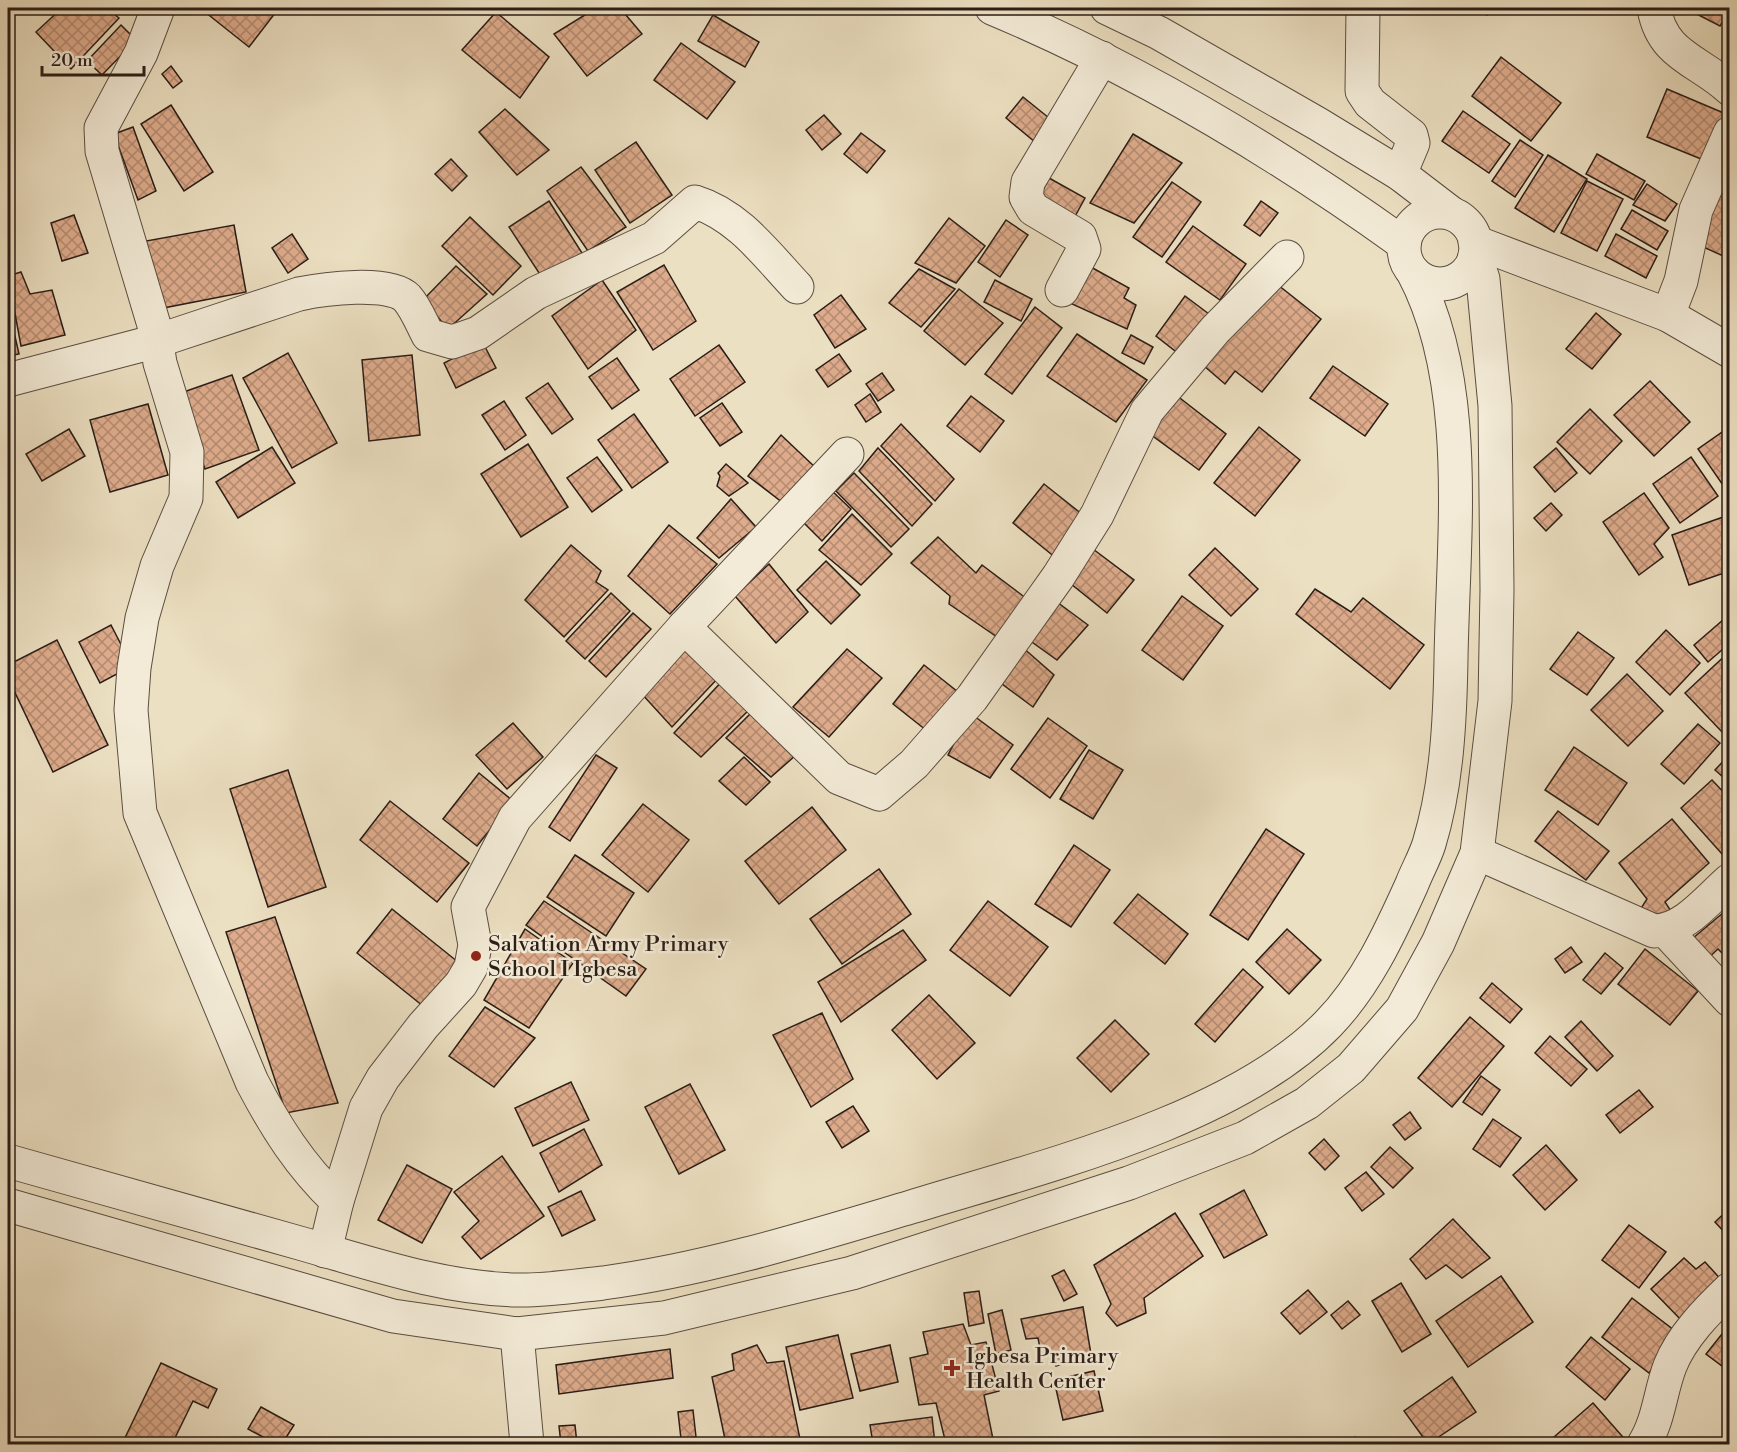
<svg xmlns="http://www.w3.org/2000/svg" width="1737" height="1452" viewBox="0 0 1737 1452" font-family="'Libre Bodoni',serif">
  <defs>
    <pattern id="building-cross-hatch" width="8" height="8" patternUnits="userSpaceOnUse" patternTransform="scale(1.5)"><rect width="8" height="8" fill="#deac8c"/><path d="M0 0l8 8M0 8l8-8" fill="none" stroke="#b48b71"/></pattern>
  </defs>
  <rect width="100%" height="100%" fill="#ece0c2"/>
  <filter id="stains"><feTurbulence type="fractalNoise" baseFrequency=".00333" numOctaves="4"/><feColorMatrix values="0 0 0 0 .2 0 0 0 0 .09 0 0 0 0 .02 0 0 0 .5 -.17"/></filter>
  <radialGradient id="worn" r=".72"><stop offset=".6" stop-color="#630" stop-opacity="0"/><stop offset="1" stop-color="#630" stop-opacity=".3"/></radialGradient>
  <g fill="url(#building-cross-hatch)" stroke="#2a1d17" stroke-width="1.5">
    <polygon points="62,8 107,8 119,18 71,69 36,32"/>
    <polygon points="200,8 279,8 249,47"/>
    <polygon points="596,8 620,8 642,34 587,76 554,34"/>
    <polygon points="1477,8 1493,8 1487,15"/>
    <polygon points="1685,8 1730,8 1720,26"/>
    <polygon points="496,12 549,57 520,98 462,50"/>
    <polygon points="713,15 759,42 745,67 698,41"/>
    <polygon points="121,25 136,40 102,75 87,61"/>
    <polygon points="681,43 735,82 707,119 654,80"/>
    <polygon points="1501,57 1561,103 1531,141 1472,96"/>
    <polygon points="171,66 182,81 173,88 162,74"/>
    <polygon points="1667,89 1726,114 1706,161 1647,137"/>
    <polygon points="1023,97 1059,126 1041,147 1006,118"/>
    <polygon points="171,105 213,172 184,191 141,124"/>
    <polygon points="505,109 549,150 517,175 479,132"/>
    <polygon points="1463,111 1510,144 1489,173 1442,141"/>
    <polygon points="824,115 841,134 822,150 806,130"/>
    <polygon points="133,127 156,191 138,200 114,134"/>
    <polygon points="861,133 885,151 867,173 844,154"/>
    <polygon points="1133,134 1182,163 1134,223 1090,203"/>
    <polygon points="1520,140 1543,155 1515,197 1492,181"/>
    <polygon points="636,142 672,195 630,223 595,170"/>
    <polygon points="1597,154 1645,181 1634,200 1586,174"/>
    <polygon points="1548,155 1587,179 1554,232 1515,208"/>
    <polygon points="451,159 467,176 452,191 435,174"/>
    <polygon points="581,167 626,227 588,251 547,191"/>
    <polygon points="1049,178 1085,198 1073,220 1037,202"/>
    <polygon points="1587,181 1623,199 1597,251 1561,233"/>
    <polygon points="1172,182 1201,202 1162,257 1133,237"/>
    <polygon points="1647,184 1677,204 1665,221 1633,205"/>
    <polygon points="1718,186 1730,192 1730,259 1692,242"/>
    <polygon points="549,201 582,253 543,279 509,227"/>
    <polygon points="1261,201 1278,213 1260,236 1244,225"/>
    <polygon points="1632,210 1668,231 1657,250 1621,229"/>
    <polygon points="74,215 88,253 62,261 51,223"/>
    <polygon points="470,217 521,266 493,295 442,246"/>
    <polygon points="949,218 985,246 956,283 915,263"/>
    <polygon points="1006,220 1028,235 1000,277 978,262"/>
    <polygon points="234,225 246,292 158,309 146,241"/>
    <polygon points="1193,226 1246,264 1220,300 1166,262"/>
    <polygon points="292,234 308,259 288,273 272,248"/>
    <polygon points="1616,234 1657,256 1646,278 1605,256"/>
    <polygon points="664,265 696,321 653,350 617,292"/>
    <polygon points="456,266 487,294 448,329 423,300"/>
    <polygon points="1089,266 1129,288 1124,298 1136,305 1127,329 1072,304"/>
    <polygon points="919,269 955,289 921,327 889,303"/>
    <polygon points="21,272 30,294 52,290 65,335 21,346 8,276"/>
    <polygon points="602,280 636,330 588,369 552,316"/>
    <polygon points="995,280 1032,299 1021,321 984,302"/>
    <polygon points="1273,281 1321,319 1262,392 1235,371 1225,384 1204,366"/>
    <polygon points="959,289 1003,323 965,365 924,331"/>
    <polygon points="841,295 866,329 835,348 814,315"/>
    <polygon points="1185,296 1217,320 1184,358 1156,336"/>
    <polygon points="8,306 19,354 8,356"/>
    <polygon points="1035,307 1062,328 1012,394 985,374"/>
    <polygon points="1596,313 1621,334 1592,369 1566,349"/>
    <polygon points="1077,334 1147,380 1116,422 1047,376"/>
    <polygon points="1131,335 1153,347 1144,364 1122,353"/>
    <polygon points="483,343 496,368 456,388 444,363"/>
    <polygon points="719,345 745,382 695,416 670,379"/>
    <polygon points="288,353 337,443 292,468 243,378"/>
    <polygon points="839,354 851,371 828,387 816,370"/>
    <polygon points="412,355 420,435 369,441 362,360"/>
    <polygon points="617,358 639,390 612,409 589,377"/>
    <polygon points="1333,366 1388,404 1365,436 1310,398"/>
    <polygon points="882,373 894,390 878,401 866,384"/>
    <polygon points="232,375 259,450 205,469 178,394"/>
    <polygon points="1650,381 1690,422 1654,456 1614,415"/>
    <polygon points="548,383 573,419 552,434 526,398"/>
    <polygon points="870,394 881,412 866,422 855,405"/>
    <polygon points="1176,395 1226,434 1199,470 1146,431"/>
    <polygon points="971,396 1004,421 980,452 947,426"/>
    <polygon points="504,401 526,435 505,450 482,415"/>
    <polygon points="722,403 742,432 720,446 700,418"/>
    <polygon points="148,404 168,475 110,492 90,420"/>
    <polygon points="1590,409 1622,441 1590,474 1557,442"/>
    <polygon points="634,414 668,462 632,488 598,440"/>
    <polygon points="901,424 954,479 935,501 881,446"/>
    <polygon points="1259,427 1300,460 1255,516 1214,483"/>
    <polygon points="1728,428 1730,489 1727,491 1698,449"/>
    <polygon points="69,429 85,456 42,481 26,454"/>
    <polygon points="781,435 817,469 787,506 748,476"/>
    <polygon points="528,444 568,507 521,537 481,474"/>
    <polygon points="272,447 295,483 238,518 216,482"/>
    <polygon points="878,448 932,504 912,526 859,471"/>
    <polygon points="1556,448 1577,473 1555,492 1534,467"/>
    <polygon points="597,457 622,490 592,512 567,478"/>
    <polygon points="1691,457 1718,496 1680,523 1653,484"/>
    <polygon points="726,464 748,483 729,496 717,486 720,476 718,473"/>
    <polygon points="854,473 909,529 891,547 836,491"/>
    <polygon points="1044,484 1088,519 1056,558 1013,523"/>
    <polygon points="830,489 851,509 822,541 801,520"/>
    <polygon points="1644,493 1669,528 1654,544 1663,557 1639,575 1603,522"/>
    <polygon points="731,499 756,527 719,558 697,538"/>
    <polygon points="1551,503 1562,515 1546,531 1534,518"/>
    <polygon points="852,514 892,554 861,585 819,550"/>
    <polygon points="1726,516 1730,527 1730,571 1689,585 1672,535"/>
    <polygon points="669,525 717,564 670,614 628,576"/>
    <polygon points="938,537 976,573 982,565 1031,602 1000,639 949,604 950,596 911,563"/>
    <polygon points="571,545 601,571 596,582 608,590 564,637 525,600"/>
    <polygon points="1089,546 1134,580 1107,613 1065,579"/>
    <polygon points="1215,548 1258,589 1231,616 1189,575"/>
    <polygon points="826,561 860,595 831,624 797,590"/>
    <polygon points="769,564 808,612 776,643 735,596"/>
    <polygon points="1315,589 1351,612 1363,598 1424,645 1390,689 1296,614"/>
    <polygon points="611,593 630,611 585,659 566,641"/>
    <polygon points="1182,596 1223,626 1183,680 1142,650"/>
    <polygon points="1053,599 1088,625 1057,660 1025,637"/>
    <polygon points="633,613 651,629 606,677 589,661"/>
    <polygon points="1730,614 1730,643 1708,662 1694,645"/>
    <polygon points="111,625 132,666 100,683 79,642"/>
    <polygon points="1666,630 1700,663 1670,695 1636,662"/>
    <polygon points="1578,632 1614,658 1587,695 1550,669"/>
    <polygon points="57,640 108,745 53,772 8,678 8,665"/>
    <polygon points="687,646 719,677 672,727 641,693"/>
    <polygon points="1021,646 1054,675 1033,707 994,678"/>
    <polygon points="847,649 882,678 829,737 793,707"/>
    <polygon points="1730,651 1730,727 1723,733 1685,693"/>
    <polygon points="924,665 962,695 931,734 893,704"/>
    <polygon points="1627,674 1663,711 1628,746 1591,710"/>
    <polygon points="724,679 753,706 701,757 674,733"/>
    <polygon points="755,709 796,755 771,777 726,738"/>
    <polygon points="970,713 1013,745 990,778 948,755"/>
    <polygon points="1048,718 1087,746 1050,798 1011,769"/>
    <polygon points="513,723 543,757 507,789 476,755"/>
    <polygon points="1698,724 1720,743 1684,784 1661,764"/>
    <polygon points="1574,747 1627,783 1598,825 1545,790"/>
    <polygon points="1089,750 1123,770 1093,819 1060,799"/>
    <polygon points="1730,754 1730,783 1715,770"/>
    <polygon points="596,755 617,768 570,841 549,827"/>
    <polygon points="744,757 770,782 746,805 719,781"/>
    <polygon points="288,770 326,887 268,907 230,789"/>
    <polygon points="479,773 513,801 477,846 443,819"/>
    <polygon points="1712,780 1730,799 1730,847 1722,854 1681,808"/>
    <polygon points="390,801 469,863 437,902 360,840"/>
    <polygon points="643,804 689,840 648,892 602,855"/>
    <polygon points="812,807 846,850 779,904 745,861"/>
    <polygon points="1558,811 1609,851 1586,880 1535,841"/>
    <polygon points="1672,819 1709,863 1665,902 1674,916 1638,913 1647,899 1619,863"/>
    <polygon points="1266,829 1304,854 1248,940 1210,915"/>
    <polygon points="1074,845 1110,870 1071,927 1035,904"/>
    <polygon points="575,855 634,893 606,936 547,897"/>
    <polygon points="879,869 911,914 842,964 810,919"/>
    <polygon points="1138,894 1188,934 1165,964 1114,923"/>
    <polygon points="544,901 646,969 626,996 526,925"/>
    <polygon points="988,901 1048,947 1010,996 950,950"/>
    <polygon points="1730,907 1730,961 1718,949 1705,961 1686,944"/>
    <polygon points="392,909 458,962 423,1006 357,953"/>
    <polygon points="275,917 338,1103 286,1113 226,932"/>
    <polygon points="525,929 573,963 529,1028 484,1000"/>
    <polygon points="1287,929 1321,960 1289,994 1256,962"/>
    <polygon points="903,930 926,960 841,1022 818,982"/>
    <polygon points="1571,947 1582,962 1565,973 1555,959"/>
    <polygon points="1645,949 1698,991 1670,1025 1618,984"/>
    <polygon points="1605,953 1623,968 1601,994 1583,980"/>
    <polygon points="1243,969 1263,987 1215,1042 1195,1024"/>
    <polygon points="1492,983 1522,1009 1510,1023 1480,998"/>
    <polygon points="929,995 975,1043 937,1079 892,1030"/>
    <polygon points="485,1007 535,1038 494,1087 449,1056"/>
    <polygon points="822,1013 853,1079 811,1107 773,1035"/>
    <polygon points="1470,1017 1504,1046 1452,1107 1418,1078"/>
    <polygon points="1115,1020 1149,1054 1111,1092 1077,1058"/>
    <polygon points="1581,1021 1613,1056 1597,1071 1565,1037"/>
    <polygon points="1550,1036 1587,1069 1571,1086 1535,1053"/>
    <polygon points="1481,1076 1500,1090 1482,1115 1463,1102"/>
    <polygon points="571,1082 589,1120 533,1146 515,1108"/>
    <polygon points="690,1084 725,1150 679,1174 645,1107"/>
    <polygon points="1639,1090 1653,1107 1620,1133 1606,1115"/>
    <polygon points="853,1106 869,1131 842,1148 826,1122"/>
    <polygon points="1410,1112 1421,1128 1405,1140 1393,1125"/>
    <polygon points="1493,1119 1521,1138 1500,1167 1473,1149"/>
    <polygon points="584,1129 602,1165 559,1192 540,1153"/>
    <polygon points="1324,1139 1339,1156 1325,1170 1309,1153"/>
    <polygon points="1546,1145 1577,1180 1545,1210 1513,1175"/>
    <polygon points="1390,1147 1413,1168 1393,1188 1371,1167"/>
    <polygon points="502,1156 544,1216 481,1259 462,1237 479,1221 454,1192"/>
    <polygon points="407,1165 452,1189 422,1243 378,1220"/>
    <polygon points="1366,1172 1384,1194 1362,1211 1345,1188"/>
    <polygon points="1244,1190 1267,1235 1224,1258 1200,1214"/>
    <polygon points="581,1191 595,1220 562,1236 548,1207"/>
    <polygon points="1730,1208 1730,1230 1726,1234 1715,1222"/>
    <polygon points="1175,1213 1203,1256 1144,1298 1146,1313 1117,1326 1106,1313 1111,1304 1094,1265"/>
    <polygon points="1453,1219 1490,1258 1462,1278 1446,1265 1426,1279 1410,1259"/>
    <polygon points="1629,1225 1666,1252 1639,1288 1602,1260"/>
    <polygon points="1684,1258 1696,1269 1705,1262 1726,1285 1684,1323 1651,1289"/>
    <polygon points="1064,1270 1077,1294 1064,1301 1052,1276"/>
    <polygon points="1501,1276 1533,1322 1468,1367 1436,1321"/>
    <polygon points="1401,1283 1431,1334 1402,1352 1372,1301"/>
    <polygon points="1308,1290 1327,1312 1300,1334 1281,1313"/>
    <polygon points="979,1291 984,1323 969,1326 964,1293"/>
    <polygon points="1632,1298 1679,1334 1649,1373 1602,1337"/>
    <polygon points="1348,1301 1360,1315 1342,1329 1331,1315"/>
    <polygon points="1083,1307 1091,1354 1056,1366 1051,1354 1041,1353 1038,1338 1026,1339 1021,1319"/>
    <polygon points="1002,1310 1011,1350 996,1354 988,1314"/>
    <polygon points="963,1324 971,1345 986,1342 999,1391 984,1395 994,1444 946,1444 936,1403 919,1405 910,1358 928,1354 923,1332"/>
    <polygon points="1730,1324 1730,1372 1706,1354"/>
    <polygon points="8,1328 14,1328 8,1375"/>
    <polygon points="838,1335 853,1398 800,1410 786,1347"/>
    <polygon points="1591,1337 1630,1369 1605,1400 1566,1367"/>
    <polygon points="757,1345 767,1363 784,1361 801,1444 726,1444 712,1377 734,1370 732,1354"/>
    <polygon points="890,1345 898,1382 860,1391 851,1354"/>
    <polygon points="670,1349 673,1378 559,1394 556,1365"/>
    <polygon points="161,1363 217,1389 208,1408 193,1401 172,1444 122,1444"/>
    <polygon points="1094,1371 1103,1411 1063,1420 1054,1380"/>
    <polygon points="1452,1377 1476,1412 1428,1444 1404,1411"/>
    <polygon points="1593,1403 1629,1444 1546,1444"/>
    <polygon points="261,1407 294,1425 282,1444 276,1444 248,1429"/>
    <polygon points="693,1410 696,1437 681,1439 678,1412"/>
    <polygon points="932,1417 935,1444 873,1444 870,1425"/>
    <polygon points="575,1425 577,1444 561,1444 559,1426"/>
    <polygon points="1355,1437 1360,1444 1344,1444"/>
  </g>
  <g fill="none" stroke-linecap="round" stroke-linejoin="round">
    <defs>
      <g id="minor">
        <path d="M158,8l-17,45 -40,75 1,23 52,174 6,38 27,89 -1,46 -29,68 -15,52 -8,50 -3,42 9,103 112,269c23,44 48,84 85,119"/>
        <polyline points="1363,8 1362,91 1370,103 1411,135 1413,143 1400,174"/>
        <path d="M1654,8c8,48 45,52 76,81"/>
        <polyline points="1475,242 1668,315 1730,351"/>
        <polyline points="1062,290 1084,249 1080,237 1033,209 1026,197 1028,182 1102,58"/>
        <polyline points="1668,315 1681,281 1696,210 1730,133"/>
        <path d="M8,380l149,-39 142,-47c24,-5 90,-14 108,4 9,10 15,26 21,37l24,7 26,-9 58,-40 118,-55 41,-36c43,13 72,53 102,85"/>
        <polyline points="684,627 839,778 879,794 914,764 972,698 1058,577 1097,515 1147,411 1215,330 1287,257"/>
        <path d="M1477,853l177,78c30,0 54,-32 76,-51"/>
        <polyline points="1666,931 1730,1000"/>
        <polyline points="325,1251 337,1201 366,1108 383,1078 423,1026 461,984 471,967 475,945 468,907 515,818 684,627 847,454"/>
        <polyline points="517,1334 527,1444"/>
        <path d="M1644,1444c15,-24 16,-52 26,-78 12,-30 37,-55 60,-77"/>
      </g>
      <g id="tertiary">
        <path d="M992,8c145,61 284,144 412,236"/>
        <polyline points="1107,8 1159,33 1318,124 1400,174 1451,213"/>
        <circle cx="1440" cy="248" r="36"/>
        <path d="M8,1161c98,28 196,56 295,83 70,20 139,44 213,46 28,1 59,-4 87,-7 105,-14 207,-46 308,-76 127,-39 323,-86 417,-183 38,-39 62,-91 84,-140 5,-13 13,-27 17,-40 18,-59 21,-124 22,-185 2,-122 21,-276 -38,-387"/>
        <polyline points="8,1205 393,1316 517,1334 664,1318 852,1273 1129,1183 1245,1138 1307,1103 1351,1068 1402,1009 1438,943 1477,853 1495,701 1497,590 1495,406 1483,279 1475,255"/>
      </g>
    </defs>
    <use href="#minor" stroke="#5a4e42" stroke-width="35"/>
    <use href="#tertiary" stroke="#5a4e42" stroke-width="35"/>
    <use href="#minor" stroke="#f3ebd7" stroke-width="33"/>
    <use href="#tertiary" stroke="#f3ebd7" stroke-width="33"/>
  </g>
  <g fill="#8f2418" stroke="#f3ebd7" stroke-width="2">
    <circle cx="476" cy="956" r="6"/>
    <path d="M949 1359h6v6h6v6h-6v6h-6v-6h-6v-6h6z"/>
  </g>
  <g text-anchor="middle" stroke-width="5" stroke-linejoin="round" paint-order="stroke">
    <g font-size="22" fill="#2a1d17" stroke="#f3ebd7" text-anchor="start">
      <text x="488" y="951">Salvation Army Primary<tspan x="488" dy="25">School I Igbesa</tspan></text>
      <text x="966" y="1363">Igbesa Primary<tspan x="966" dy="25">Health Center</tspan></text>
    </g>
  </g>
  <rect width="1737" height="1452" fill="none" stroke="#ece0c2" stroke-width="30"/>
  <rect x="9" y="9" width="1719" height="1434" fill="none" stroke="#2a1d17" stroke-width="3"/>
  <rect x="15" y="15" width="1707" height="1422" fill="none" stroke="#2a1d17" stroke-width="1.5"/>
  <path d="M42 66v9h102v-9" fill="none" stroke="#2a1d17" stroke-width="3"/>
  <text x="51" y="66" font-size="18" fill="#2a1d17" stroke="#f3ebd7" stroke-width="4.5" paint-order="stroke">20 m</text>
  <rect width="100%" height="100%" filter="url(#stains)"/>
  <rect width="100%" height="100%" fill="url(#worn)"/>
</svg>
